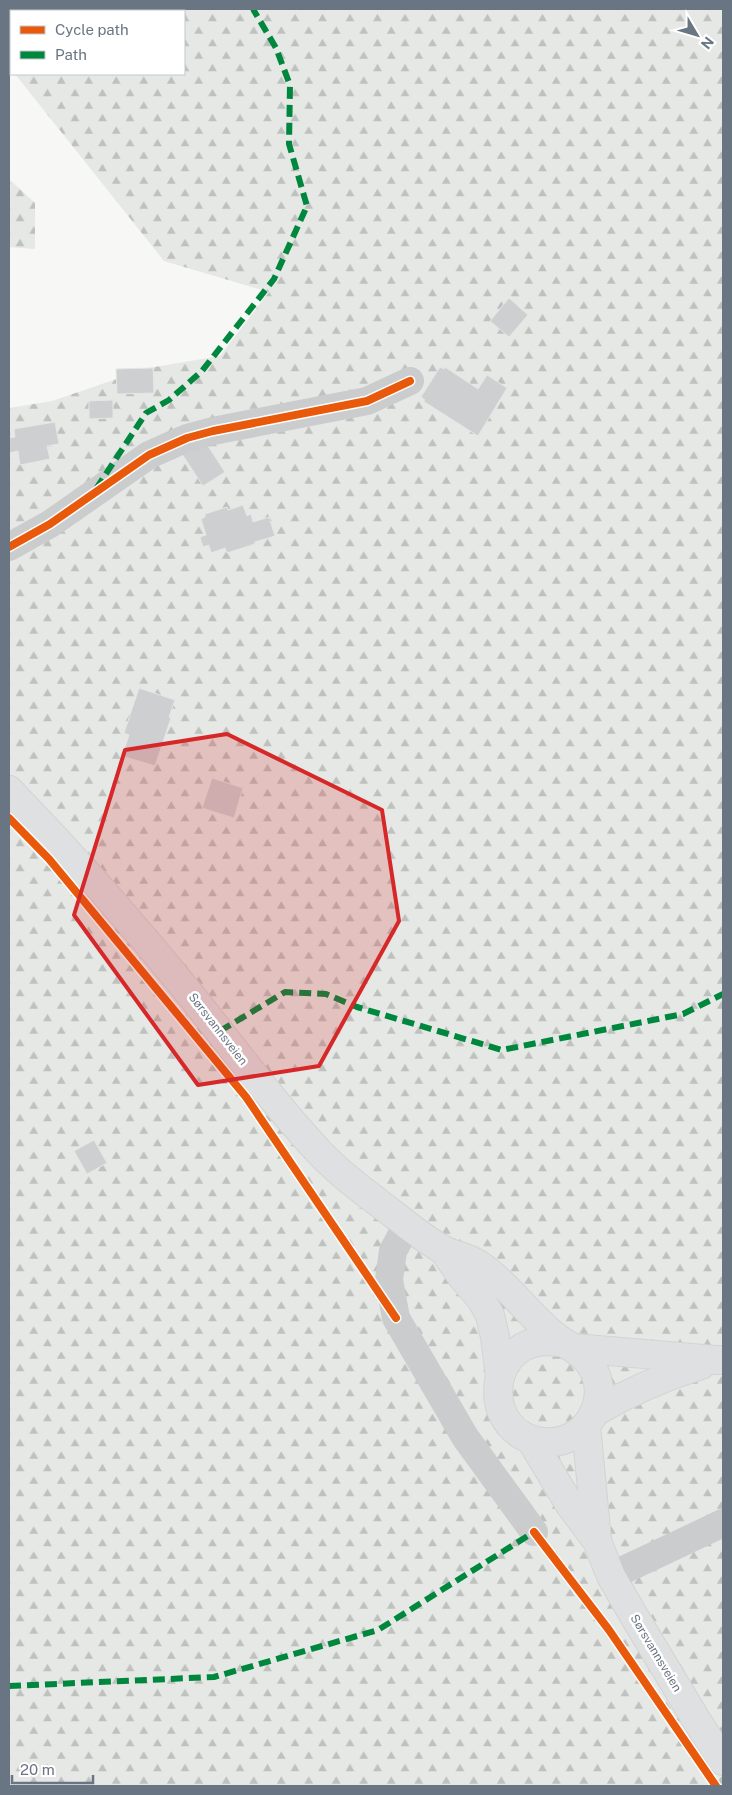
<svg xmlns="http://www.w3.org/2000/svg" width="732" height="1795" viewBox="0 0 732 1795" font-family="'Public Sans',sans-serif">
  <defs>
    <pattern id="forest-firs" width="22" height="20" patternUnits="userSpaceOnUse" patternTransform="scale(1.25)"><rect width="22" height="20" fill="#e5e8e4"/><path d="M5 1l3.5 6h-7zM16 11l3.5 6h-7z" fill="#bec1be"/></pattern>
  </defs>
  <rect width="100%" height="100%" fill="#f7f7f6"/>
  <g fill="url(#forest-firs)">
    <polygon points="9,9 723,9 723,1786 9,1786 9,408 52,401 149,368 220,356 269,292 164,261 15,74 184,74 184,11 11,11 11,70 9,67"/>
    <polygon points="9,179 35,203 35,249 9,247"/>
  </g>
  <g fill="#cecfd0" stroke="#e6e6e6">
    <polygon points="509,298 528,315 509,337 490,321"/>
    <polygon points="440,367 444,369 445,367 478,389 487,375 507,388 478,436 423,401 425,400 421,397"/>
    <polygon points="153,368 154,393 117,394 116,369"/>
    <polygon points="113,400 113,418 89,419 89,401"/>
    <polygon points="55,422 59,444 47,446 50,459 20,465 18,451 9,453 9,438 15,437 14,429"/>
    <polygon points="204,440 225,472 203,486 182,454"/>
    <polygon points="243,505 247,516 251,514 253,522 269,517 275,536 255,542 255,544 227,553 225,548 211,553 209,545 203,547 200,537 206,535 201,519 205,517 205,514 227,507 228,510"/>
    <polygon points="139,688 175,700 169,717 171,718 155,766 122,756 129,735 124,733"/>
    <polygon points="212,778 243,788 234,818 202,808"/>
    <polygon points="94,1140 107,1163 87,1174 74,1151"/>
  </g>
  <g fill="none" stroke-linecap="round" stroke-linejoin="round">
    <defs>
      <g id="major">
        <path d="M9,790c64,66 126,136 184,208 42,52 81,106 127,155 22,23 47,41 72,60 16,13 32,26 50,36 11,7 25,7 36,15 27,18 47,46 72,68 14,13 32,18 42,35 11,18 8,41 -5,57 -10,13 -28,20 -44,18 -61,-7 -59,-96 1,-101 6,0 12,1 17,1"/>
        <polyline points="444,1251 462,1277 481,1299 490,1315 495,1337 500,1377"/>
        <polyline points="586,1426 597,1540"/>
        <polyline points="531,1440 570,1505 597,1541 611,1576 634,1616 697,1721 723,1761"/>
      </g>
      <g id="highway">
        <polyline points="574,1348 715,1360 723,1360"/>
        <path d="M595,1412c34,-20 68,-35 106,-47"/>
      </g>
    </defs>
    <use href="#major" stroke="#d3d3d3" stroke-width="30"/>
    <use href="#highway" stroke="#d3d4d4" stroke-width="30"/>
    <g stroke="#cbcccd" stroke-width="28">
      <polyline points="9,547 50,524 149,455 187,438 213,431 367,401 410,381"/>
      <polyline points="407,1225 393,1251 389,1280 396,1318 465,1437 534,1532"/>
      <polyline points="611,1576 723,1523"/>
    </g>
    <use href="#major" stroke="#dfe0e1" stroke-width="28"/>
    <use href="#highway" stroke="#dfe0e1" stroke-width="28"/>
    <g stroke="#00873e" stroke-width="6" stroke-dasharray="12 6" stroke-linecap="butt">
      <polyline points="96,489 146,413 169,400 202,371 274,279 307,206 289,144 290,85 276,48 253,9"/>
      <polyline points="220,1031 285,992 326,994 357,1007 502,1050 683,1014 723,994"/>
      <polyline points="9,1686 214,1677 378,1630 534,1532"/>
    </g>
    <defs>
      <g id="cycleway">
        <polyline points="9,547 50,524 149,455 187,438 213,431 367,401 410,381"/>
        <polyline points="9,818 49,859 246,1097 396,1318"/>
        <polyline points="534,1532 609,1630 716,1786"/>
      </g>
    </defs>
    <use href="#cycleway" stroke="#fff" stroke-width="11"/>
    <use href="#cycleway" stroke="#e8590c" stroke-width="8"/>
  </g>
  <path fill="#d62828" fill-opacity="0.2" stroke="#d62828" stroke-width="4" stroke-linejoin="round" d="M227,734l155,76 17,111 -80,145 -121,19 -124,-170 51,-165z"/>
  <g text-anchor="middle" stroke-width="5" stroke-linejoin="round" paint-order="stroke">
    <g font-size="12" fill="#697583" stroke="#fff">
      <text transform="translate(218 1029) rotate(52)" y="4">Sørsvannsveien</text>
      <text transform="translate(656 1653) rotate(59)" y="4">Sørsvannsveien</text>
    </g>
  </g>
  <rect width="732" height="1795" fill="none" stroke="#697583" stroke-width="20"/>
  <rect x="10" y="10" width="175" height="65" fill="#ffffff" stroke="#c3c8cd"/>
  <rect x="20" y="26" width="25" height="8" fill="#e8590c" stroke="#c3c8cd"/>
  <text x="55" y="35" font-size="15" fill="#697583">Cycle path</text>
  <rect x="20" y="51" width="25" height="8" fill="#00873e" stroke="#c3c8cd"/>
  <text x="55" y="60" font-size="15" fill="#697583">Path</text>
  <g transform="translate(697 35) rotate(128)" stroke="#ffffff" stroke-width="4" paint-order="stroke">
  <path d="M0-4L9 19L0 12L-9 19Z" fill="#697583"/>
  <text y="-8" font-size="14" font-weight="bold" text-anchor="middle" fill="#697583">N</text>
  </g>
  <path d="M12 1775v8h81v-8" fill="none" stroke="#697583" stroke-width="2.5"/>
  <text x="20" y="1775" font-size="15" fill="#697583" stroke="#ffffff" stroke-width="4" paint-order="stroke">20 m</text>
</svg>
